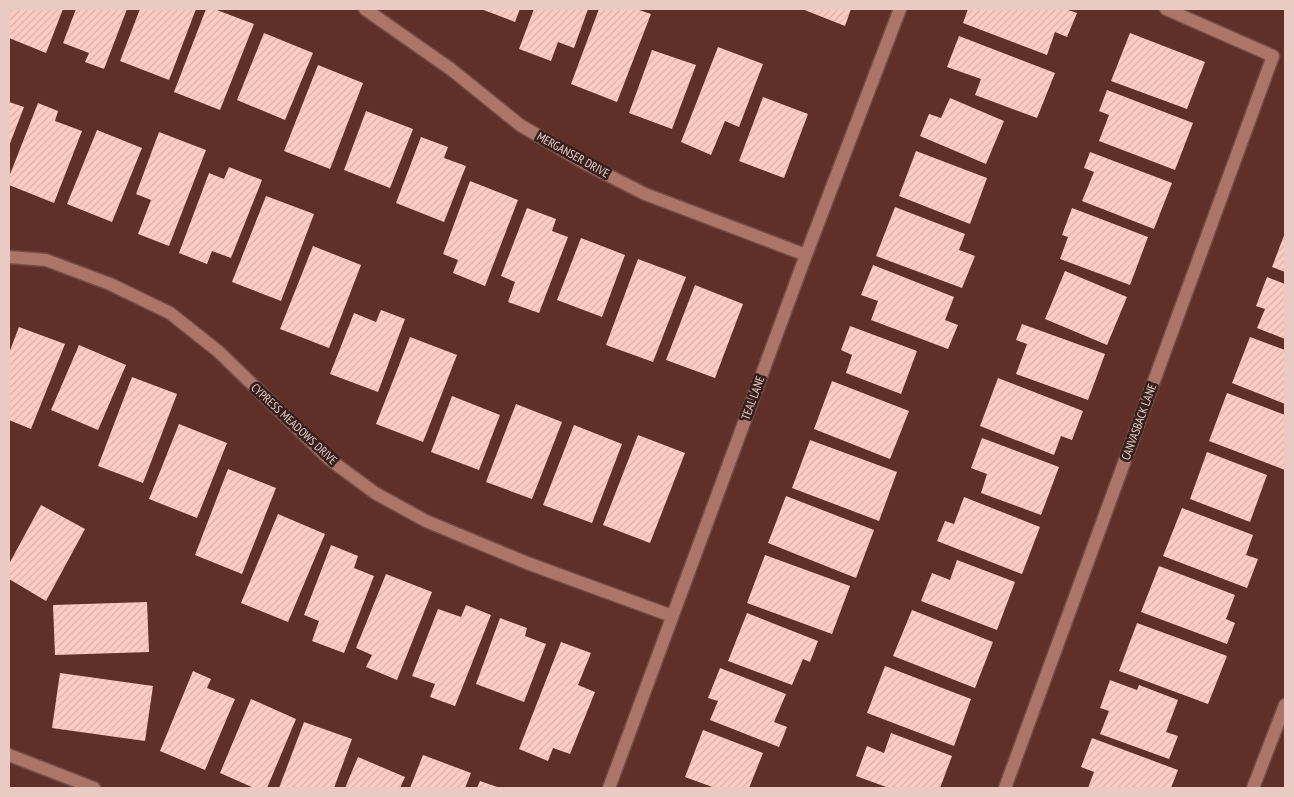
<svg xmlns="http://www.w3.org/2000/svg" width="1294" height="797" viewBox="0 0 1294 797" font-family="'PT Sans Narrow',sans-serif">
  <defs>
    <pattern id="building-hatch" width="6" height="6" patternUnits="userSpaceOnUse" patternTransform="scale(1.25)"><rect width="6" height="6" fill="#fdcdc3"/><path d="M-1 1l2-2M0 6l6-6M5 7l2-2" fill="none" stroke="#d8b0a8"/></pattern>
  </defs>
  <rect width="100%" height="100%" fill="#603028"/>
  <g fill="url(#building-hatch)">
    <polygon points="9,9 63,9 46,53 9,38"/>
    <polygon points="76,9 127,9 104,69 85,62 89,53 63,43"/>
    <polygon points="140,9 196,9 169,80 120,61"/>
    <polygon points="206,9 214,9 254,24 220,110 174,92"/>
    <polygon points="481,9 520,9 515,22"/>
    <polygon points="534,9 588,9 574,48 558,42 551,61 519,49"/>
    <polygon points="599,9 636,9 651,14 617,102 571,84"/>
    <polygon points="802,9 851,9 845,26"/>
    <polygon points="968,9 1065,9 1077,13 1067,37 1055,32 1047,55 963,23"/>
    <polygon points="264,33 313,53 285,120 237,100"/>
    <polygon points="1130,33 1205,62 1187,109 1111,81"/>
    <polygon points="959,36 1055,73 1037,118 975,95 981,79 947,67"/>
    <polygon points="718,47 763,64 739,127 725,121 711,155 681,142"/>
    <polygon points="652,50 696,65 672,129 629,113"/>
    <polygon points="318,65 363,83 330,169 284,151"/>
    <polygon points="1107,90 1193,123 1175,170 1099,141 1109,115 1099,111"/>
    <polygon points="763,97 808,114 784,178 739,161"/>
    <polygon points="950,98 1004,121 986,164 920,136 929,114 941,118"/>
    <polygon points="9,102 24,107 9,146"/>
    <polygon points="38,103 58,111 55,121 82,131 54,203 9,185 9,177"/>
    <polygon points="366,111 413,129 390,188 344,170"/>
    <polygon points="97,130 142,148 112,222 67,204"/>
    <polygon points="159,132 206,150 169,246 138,234 151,200 136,194"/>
    <polygon points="421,137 448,147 444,158 466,166 444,222 396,203"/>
    <polygon points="916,151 987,178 970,224 899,196"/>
    <polygon points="1090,152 1172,183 1154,229 1082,201 1094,172 1084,168"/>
    <polygon points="229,167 262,180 231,258 212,251 207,264 179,253 209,173 224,179"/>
    <polygon points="470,181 518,200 485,286 453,273 458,260 443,254"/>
    <polygon points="266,196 314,214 281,301 232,282"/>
    <polygon points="895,207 965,234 959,250 975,256 962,288 876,256"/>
    <polygon points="527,208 556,219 552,231 568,237 539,313 508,302 515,282 501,276"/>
    <polygon points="1072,208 1148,237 1130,285 1060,259 1068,237 1062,235"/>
    <polygon points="1285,233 1285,272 1272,267"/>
    <polygon points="581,238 625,255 602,317 557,300"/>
    <polygon points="313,246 361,265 329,348 280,329"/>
    <polygon points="638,259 686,277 653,362 606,345"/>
    <polygon points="873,265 954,297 945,320 958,325 948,349 871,320 878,301 861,295"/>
    <polygon points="1065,271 1127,297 1107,345 1045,319"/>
    <polygon points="1267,277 1285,284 1285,339 1257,328 1265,309 1256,306"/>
    <polygon points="695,285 743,304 715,378 666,360"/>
    <polygon points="381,310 405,319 378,392 330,374 354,313 376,322"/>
    <polygon points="1022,324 1105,354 1088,400 1016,374 1027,344 1016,340"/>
    <polygon points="850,326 917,351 901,394 846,373 852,355 841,350"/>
    <polygon points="19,327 65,344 31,429 9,420 9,353"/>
    <polygon points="410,337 457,355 423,442 376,424"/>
    <polygon points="1250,337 1285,350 1285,404 1232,383"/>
    <polygon points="79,345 126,365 98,430 51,410"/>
    <polygon points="132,377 177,394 143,483 98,466"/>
    <polygon points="998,378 1083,411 1072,440 1061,436 1054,455 980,426"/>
    <polygon points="832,381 909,411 890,459 814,429"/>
    <polygon points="1227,393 1285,415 1285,470 1209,441"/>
    <polygon points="452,396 500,415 479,470 431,452"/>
    <polygon points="516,404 562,422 532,499 486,482"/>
    <polygon points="179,424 227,443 197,518 149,499"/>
    <polygon points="574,425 622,444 592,523 543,505"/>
    <polygon points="638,435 685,453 650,543 603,525"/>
    <polygon points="982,438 1059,467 1041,515 981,493 987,474 971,468"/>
    <polygon points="810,440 897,472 879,521 792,488"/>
    <polygon points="1207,452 1267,475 1250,522 1190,499"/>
    <polygon points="228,469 276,488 242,574 195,555"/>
    <polygon points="786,496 874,530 856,578 768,543"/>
    <polygon points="964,497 1040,527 1022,574 937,541 945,521 954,524"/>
    <polygon points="41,505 85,529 46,601 9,579 9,564"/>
    <polygon points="1182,508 1253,535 1246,555 1258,559 1247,588 1163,556"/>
    <polygon points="278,514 325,534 288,622 241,603"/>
    <polygon points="331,545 358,556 354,568 374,576 344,653 312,641 319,621 304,615"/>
    <polygon points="765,555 850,586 832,634 747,603"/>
    <polygon points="957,560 1015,582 997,630 921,601 932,573 950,580"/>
    <polygon points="1159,566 1235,595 1226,619 1235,623 1227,644 1141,612"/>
    <polygon points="386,574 432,592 397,680 366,667 372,655 356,648"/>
    <polygon points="147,602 149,652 55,655 53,605"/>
    <polygon points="466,605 491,615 455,706 430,697 435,684 412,676 438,609 461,617"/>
    <polygon points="912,610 993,642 975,688 893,656"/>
    <polygon points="747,613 818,641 810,662 803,659 792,685 728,661"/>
    <polygon points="500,618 527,628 525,636 546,644 524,702 476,684"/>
    <polygon points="1137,623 1227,656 1208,704 1119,671"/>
    <polygon points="561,642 591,653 578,685 595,692 570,754 553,748 548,761 519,749"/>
    <polygon points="885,666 971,699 954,746 867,713"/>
    <polygon points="720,668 786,694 774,722 787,727 779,747 710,720 718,701 708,698"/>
    <polygon points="193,671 211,679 207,688 235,699 205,770 160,751"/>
    <polygon points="60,673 153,686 145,741 52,728"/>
    <polygon points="1110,680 1137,690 1139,685 1178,700 1166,732 1178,736 1169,759 1100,734 1109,711 1100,708"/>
    <polygon points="251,699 296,719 267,788 254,788 220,773"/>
    <polygon points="304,722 352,739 334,788 279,788"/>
    <polygon points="703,730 763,753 749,788 715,788 685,777"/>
    <polygon points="891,733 952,756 940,788 889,788 856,776 867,746 884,753"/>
    <polygon points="1092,738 1178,770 1171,788 1088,788 1094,772 1081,767"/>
    <polygon points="423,755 471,773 465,788 410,788"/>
    <polygon points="358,757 405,777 400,788 345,788"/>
    <polygon points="480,781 500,788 477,788"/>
  </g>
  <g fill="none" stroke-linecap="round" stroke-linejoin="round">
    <defs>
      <g id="street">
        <polyline points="365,9 452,70 520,125 588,165 645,194 806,255"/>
        <polyline points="9,257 46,260 110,284 170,313 219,352 329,459 375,493 426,521 527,563 672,616"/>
        <polyline points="9,755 94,788"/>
        <polyline points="609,788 806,255 900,9"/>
        <polyline points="1005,788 1273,56 1166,9"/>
        <polyline points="1253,788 1285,705"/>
      </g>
    </defs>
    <use href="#street" stroke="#754c45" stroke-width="15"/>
    <use href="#street" stroke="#ab756a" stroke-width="12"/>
  </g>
  <g text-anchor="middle" stroke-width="5" stroke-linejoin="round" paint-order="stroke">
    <g font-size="12" fill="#e9cbc4" stroke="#36201c">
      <text transform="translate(573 155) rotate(29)" y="4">MERGANSER DRIVE</text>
      <text transform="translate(753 398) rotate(-70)" y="4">TEAL LANE</text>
      <text transform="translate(1139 422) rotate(-70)" y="4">CANVASBACK LANE</text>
      <text transform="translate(294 424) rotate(43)" y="4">CYPRESS MEADOWS DRIVE</text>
    </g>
  </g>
  <rect width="1294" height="797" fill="none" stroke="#e9cbc4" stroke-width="20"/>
</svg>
